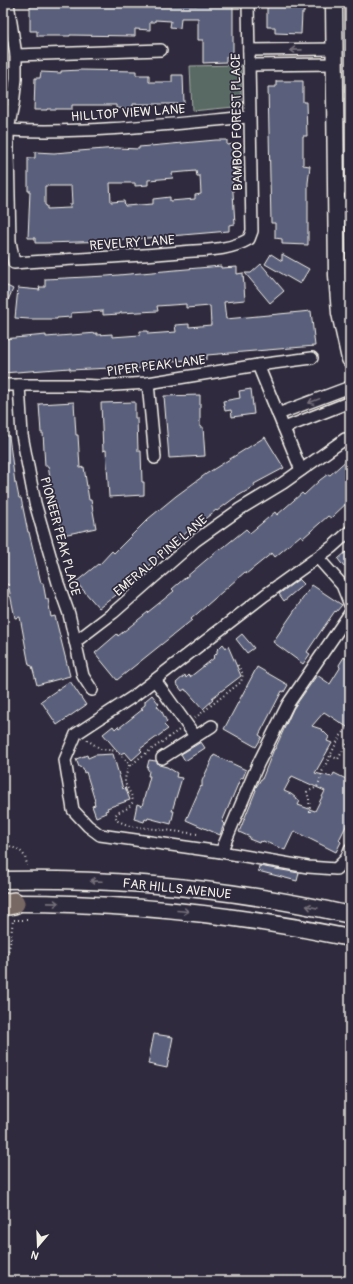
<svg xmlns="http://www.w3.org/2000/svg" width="353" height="1284" viewBox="0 0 353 1284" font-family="Pangolin,sans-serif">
  <rect width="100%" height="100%" fill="#2f2a3d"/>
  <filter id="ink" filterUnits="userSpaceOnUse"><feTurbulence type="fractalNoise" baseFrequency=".025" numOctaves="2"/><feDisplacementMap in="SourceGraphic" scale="8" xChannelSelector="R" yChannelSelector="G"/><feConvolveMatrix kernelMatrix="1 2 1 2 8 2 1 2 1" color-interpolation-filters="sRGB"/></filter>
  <g filter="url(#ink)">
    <polygon fill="#596b63" stroke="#a6aea6" points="241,65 241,100 239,104 234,107 192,111 190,66"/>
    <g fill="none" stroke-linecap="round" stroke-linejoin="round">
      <polyline stroke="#9fa4b0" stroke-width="3" points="3,729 4,732"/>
    </g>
    <g fill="#5a607c" stroke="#f4f1e8" fill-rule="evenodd">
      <polygon points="30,3 183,3 183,5 200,5 200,3 233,3 233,57 226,57 226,62 203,63 203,40 198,40 198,18 181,18 180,28 170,27 171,21 155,20 155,22 150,22 150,30 135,29 135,36 70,35 70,36 37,36 37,31 30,31"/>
      <polygon points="267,3 304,3 304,13 302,13 301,34 275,33 275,27 267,27"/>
      <polygon points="81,70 136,71 136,75 149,75 149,82 172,82 172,75 183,75 184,104 133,104 133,109 116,108 116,105 72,105 72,109 47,109 47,110 34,110 35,78 40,78 41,72 61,73 61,71"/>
      <polygon points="276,81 303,81 303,102 306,102 307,136 303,136 303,165 310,166 308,183 308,245 282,244 282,239 275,238 275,223 271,223 268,87 276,87"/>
      <path d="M216,140h11v5l7,-1v33h-2l3,47 -6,1v6l-117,10 -67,2h-10v-5h-7l2,-47h-2v-33h7v-6l19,1 63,-5 22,1v-2zM196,171l1,5h3l1,18 -6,1v4l-25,2v-4l-17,2v5l-28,2 -1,-5 -13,1 -1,-19h25v3l13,-1v-5l25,-2 -1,-5zM45,186h26l1,18h-2v4l-23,1v-3l-2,-1z"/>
      <polygon points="271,254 282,261 282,254 309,269 300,284 265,264"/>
      <polygon points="261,264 284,291 270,303 245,273 251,273"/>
      <polygon points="221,266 221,268 237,267 237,274 243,273 245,300 224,302 226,319 311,311 315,346 207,355 207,359 171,361 172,365 161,366 112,371 111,368 70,370 70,368 3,373 3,339 46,335 46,337 97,333 97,335 112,334 112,337 140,335 140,331 148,331 148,334 176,332 175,325 189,324 189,327 211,325 210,306 186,308 186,304 157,306 158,311 120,313 120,314 103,315 103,311 71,313 71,317 57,318 57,319 29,319 15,318 18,288 40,290 39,287 45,287 45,279 107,276"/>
      <polygon points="3,284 13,289 3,311"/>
      <polygon points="251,389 254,414 232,417 231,410 225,411 223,401 240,398 239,391"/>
      <polygon points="200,395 200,427 203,427 205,456 169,458 164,396"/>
      <polygon points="74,402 76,435 78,435 80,468 84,467 89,500 91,500 96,528 63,535 55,501 54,502 48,466 45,466 43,433 41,433 39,404"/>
      <polygon points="135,402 135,418 137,418 138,451 141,451 142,482 144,482 144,495 109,497 106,450 103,451 101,403"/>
      <polygon points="3,436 9,436 15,483 16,483 19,498 21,498 28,532 29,532 41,583 43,583 46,599 48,599 51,617 55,616 70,676 37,685 32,666 29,665 28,660 20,617 15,618 8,584 5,585 3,572"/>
      <polygon points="265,437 284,468 254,484 255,486 233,499 217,511 216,510 190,531 189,530 164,553 163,552 140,576 138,574 128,586 99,608 76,582 98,564 99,565 112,551 114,553 148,519 176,496 206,474"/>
      <polygon points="350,457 350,500 331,518 328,516 303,538 301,535 275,557 272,553 246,574 245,572 191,619 192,620 117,680 95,653 117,634 118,636 163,600 174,591 172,589 219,549 220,550 246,529 250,533 275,512 277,515 302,493 304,495 320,480 328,474 330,475"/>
      <polygon points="346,552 350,556 350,562 344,567 338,559"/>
      <polygon points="299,579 304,584 284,601 279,594"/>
      <polygon points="312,585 342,605 336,612 335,611 319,634 307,652 310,654 303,664 273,642"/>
      <polygon points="242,634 254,648 247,653 236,639"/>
      <polygon points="223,644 226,648 228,646 241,676 212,698 213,700 203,709 187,691 186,691 185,689 182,691 176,683 185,675 186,678 189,675 190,677 214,658 213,657 217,653 217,650"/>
      <path d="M344,657l6,4v68l-26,-17 -12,14 9,3 8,8 -2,4 5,2 -17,30 17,4 2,-4 16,8v37l-11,22 2,2 -5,10 -42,-21 -9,19 -22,-9 -1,1 -2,-1 -1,2 -10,-4 1,-2 -11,-5 17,-42 -1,-1 6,-10h1l12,-30h1l18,-40 24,-34 13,9 10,-16 -1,-3zM292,776l33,15 -10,20 -17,-6 2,-4 -9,-7 -7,-3z"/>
      <polygon points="257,667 288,685 284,692 282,691 269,716 259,735 262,737 256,747 224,729"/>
      <polygon points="70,681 86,705 57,725 41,701"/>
      <polygon points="152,695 159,704 157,706 162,712 167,722 164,725 168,729 140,749 142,751 132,760 125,752 120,754 103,734 113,726 115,729 118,726 119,728 143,709 141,708 145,705 145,701"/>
      <polygon points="201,742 205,748 185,761 181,754"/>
      <polygon points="113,754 123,789 125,787 130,800 107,808 108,810 105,811 106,813 96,817 92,806 95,805 94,801 95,801 86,772 84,773 83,768 79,767 76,759 87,755 88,758 95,755"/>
      <polygon points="214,755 246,770 243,778 241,777 230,803 222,822 224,824 220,835 186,820 201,786 202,787 202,781"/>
      <polygon points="149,760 156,761 159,765 167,767 177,773 176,777 182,778 172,811 174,811 171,824 148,818 147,820 145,819 144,822 134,819 137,804 142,806 150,776 148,776 149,771 147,768"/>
      <polygon points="259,866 299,873 297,881 258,871"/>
      <polygon points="154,1034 173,1037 167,1068 148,1064"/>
    </g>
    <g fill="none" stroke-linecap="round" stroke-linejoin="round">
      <defs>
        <g id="street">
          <path d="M8,3l8,52v24l-3,26 -5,25v20l2,91 4,22c56,-4 112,-6 167,-11 23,-2 48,-1 68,-13l3,-8 -4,-228"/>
          <polyline points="249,50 335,49"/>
          <polyline points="16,55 161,50"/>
          <polyline points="249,65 335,64"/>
          <path d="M8,130c79,4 163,-6 241,-13"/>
          <polyline points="336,188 350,188"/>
          <polyline points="336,204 350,204"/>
          <polyline points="258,365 301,470"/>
          <polyline points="148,383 155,458"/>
          <polyline points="3,385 76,385 99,386 148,383 258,365 312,358"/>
          <polyline points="19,385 22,435 35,503 58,583 69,614 83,676 92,690"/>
          <polyline points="278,414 350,387"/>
          <polyline points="284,428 350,402"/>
          <polyline points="350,531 332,547 265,595 134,696 76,734 65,760 73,810 88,826 100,835 221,852 308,867 336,869 346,859 350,849"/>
          <polyline points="318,558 342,585 350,605"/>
          <polyline points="75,642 113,613 195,541 240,509 283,483 345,439"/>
          <polyline points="155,680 195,736"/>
          <polyline points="162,758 212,726"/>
          <polyline points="221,852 258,764 288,704 350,613"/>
        </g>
        <g id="secondary">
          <polyline points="334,3 337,275 340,313 350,359"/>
          <path d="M3,880c116,-2 233,9 347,35"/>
          <path d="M3,903c117,-1 233,11 347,35"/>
        </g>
        <polyline id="highway" points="3,905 14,903"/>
      </defs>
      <use href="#street" stroke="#f4f1e8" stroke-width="14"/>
      <use href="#secondary" stroke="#f4f1e8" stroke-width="19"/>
      <use href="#highway" stroke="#f4f1e8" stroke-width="24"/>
      <g stroke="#f4f1e8" stroke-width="2" stroke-dasharray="1 3" stroke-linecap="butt">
        <polyline points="347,657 350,658"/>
        <polyline points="195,718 241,682 243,674 237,664"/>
        <polyline points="87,740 101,749 117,751 131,766 138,759 179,730"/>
        <polyline points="331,756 338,759 350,738"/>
        <path d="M129,765c-1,5 -4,11 -4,16 0,6 7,11 8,21l-5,6 -11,5 -2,3 3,5 12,5 68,8"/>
        <polyline points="310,812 309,799 307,792 317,787 320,780 322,772 339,738 350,725"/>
        <path d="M3,842c12,9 22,5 24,24"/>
        <polyline points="3,974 10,944 13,920 29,920 29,915"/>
      </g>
      <use href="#street" stroke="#2f2a3d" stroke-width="11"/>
      <use href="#secondary" stroke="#2f2a3d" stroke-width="16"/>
      <use href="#highway" stroke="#776864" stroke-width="21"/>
    </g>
    <defs><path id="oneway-shaft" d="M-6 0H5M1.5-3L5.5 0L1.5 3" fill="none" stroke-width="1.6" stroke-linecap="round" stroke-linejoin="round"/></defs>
    <g stroke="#747079">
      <use href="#oneway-shaft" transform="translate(296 50) rotate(179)"/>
      <use href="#oneway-shaft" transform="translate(314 401) rotate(159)"/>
      <use href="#oneway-shaft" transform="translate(96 881) rotate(-178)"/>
      <use href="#oneway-shaft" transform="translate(53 903) rotate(1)"/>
      <use href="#oneway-shaft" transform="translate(312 907) rotate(-169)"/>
      <use href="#oneway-shaft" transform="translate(183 911) rotate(5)"/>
    </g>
  </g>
  <g text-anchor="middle" stroke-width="3.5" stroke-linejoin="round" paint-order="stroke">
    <g font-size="13" fill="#f4f1e8" stroke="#2f2a3d">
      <text transform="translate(128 112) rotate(-4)" y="5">HILLTOP VIEW LANE</text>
      <text transform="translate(236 122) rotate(-91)" y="5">BAMBOO FOREST PLACE</text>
      <text transform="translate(132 242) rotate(-4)" y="5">REVELRY LANE</text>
      <text transform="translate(156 365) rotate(-7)" y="5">PIPER PEAK LANE</text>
      <text transform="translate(61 536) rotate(75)" y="5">PIONEER PEAK PLACE</text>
      <text transform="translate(160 555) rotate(-40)" y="5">EMERALD PINE LANE</text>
      <text transform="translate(177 888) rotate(6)" y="5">FAR HILLS AVENUE</text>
    </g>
  </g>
  <rect width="353" height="1284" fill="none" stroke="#2f2a3d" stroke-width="16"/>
  <rect x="8" y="8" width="337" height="1268" fill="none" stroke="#f4f1e8" stroke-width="1.5" filter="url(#ink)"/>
  <g transform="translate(38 1246) rotate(199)" stroke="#2f2a3d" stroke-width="3" paint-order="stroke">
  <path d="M0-3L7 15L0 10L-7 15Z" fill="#f4f1e8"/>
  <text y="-6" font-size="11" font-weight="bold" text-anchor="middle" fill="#f4f1e8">N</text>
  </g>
</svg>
